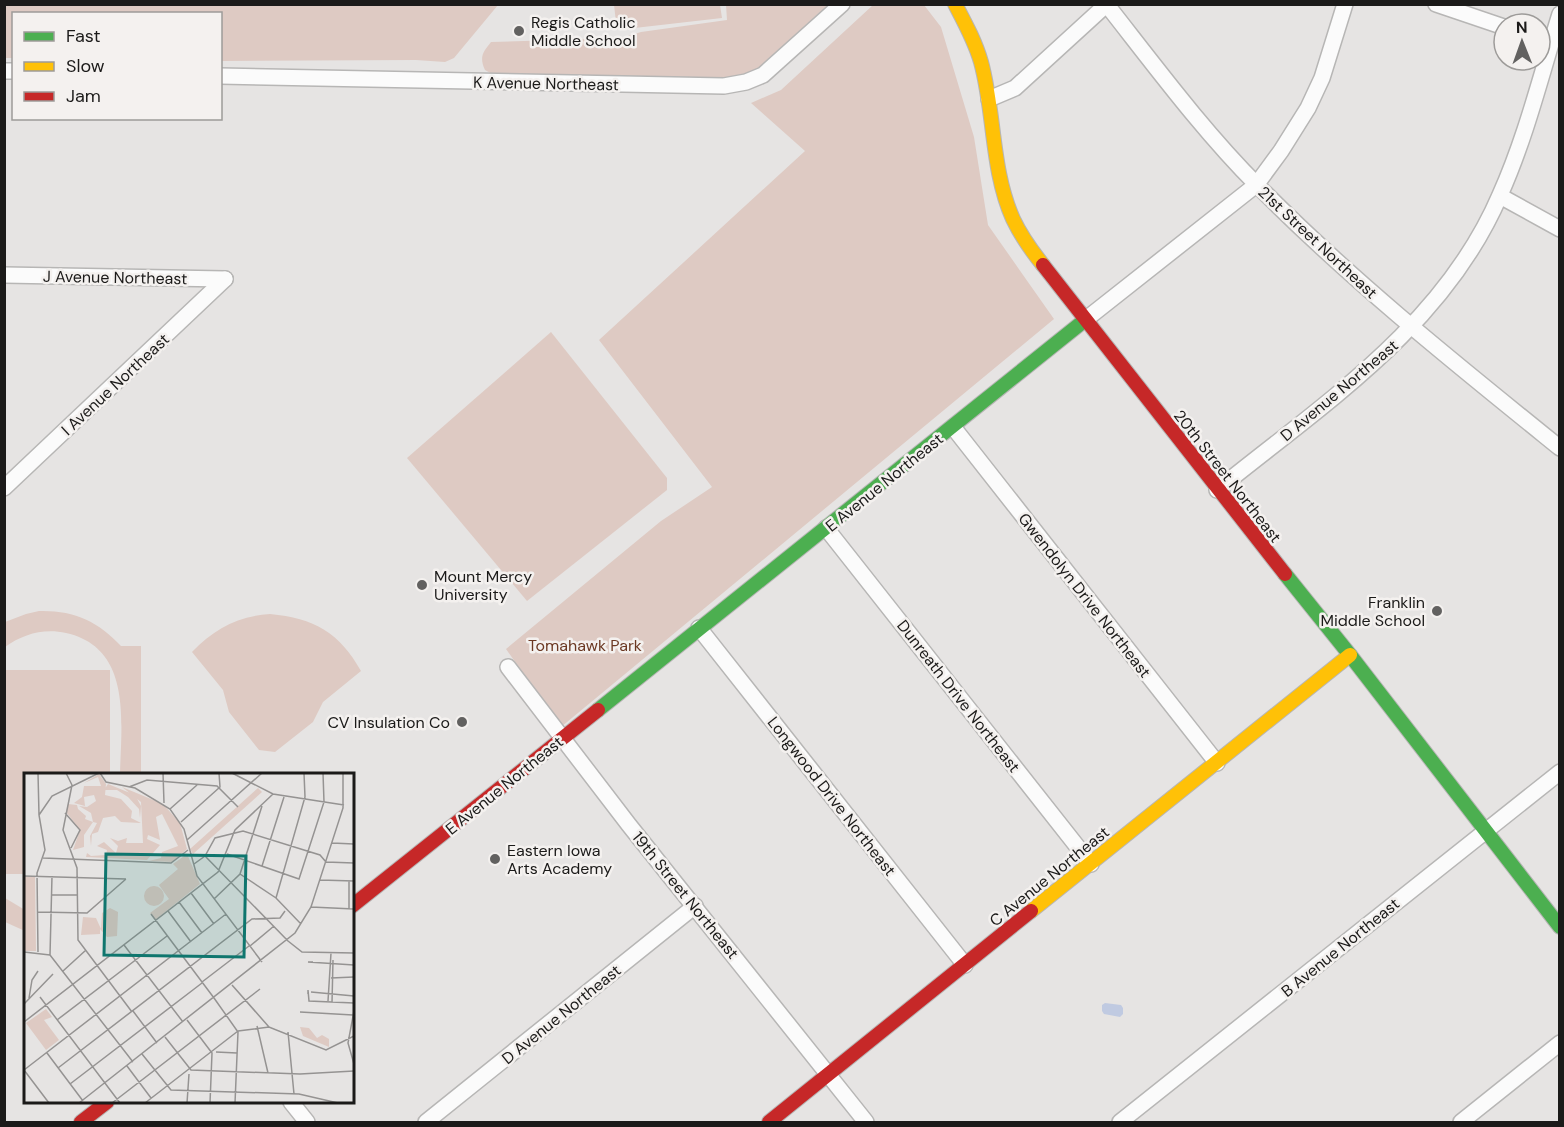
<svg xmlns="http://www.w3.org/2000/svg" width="1564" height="1127" viewBox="0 0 1564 1127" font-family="'DM Sans',sans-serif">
  <rect width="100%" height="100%" fill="#e6e4e3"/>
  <g fill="#decac3">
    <polygon points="5,4 498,4 498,5 454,58 445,62 416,60 221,61 220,14 14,14 13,58 5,58"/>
    <polygon points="614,5 720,5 722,18 617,30"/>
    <path d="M726,5h104l-56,53 -12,8 -21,10 -30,3 -217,-4 -9,-5c-6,-13 -2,-18 6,-28l130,-4 20,-6 86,-12z"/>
    <polygon points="873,5 924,5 941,27 974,137 988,225 1054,319 561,727 506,649 661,521 712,487 599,340 805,151 751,103 781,90"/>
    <polygon points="551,332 667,478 667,490 527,601 407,458"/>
    <path d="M39,611c34,-1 59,10 82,35h20v128h-21c1,-51 13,-126 -54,-141 -22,-5 -43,1 -61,14v-25l21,-8z"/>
    <path d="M270,614c44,4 70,19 91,57l-38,31 -10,20 -38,30 -16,-2 -30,-38 -6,-22 -31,-38c22,-23 46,-36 78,-38z"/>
    <polygon points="5,670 110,670 110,774 26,774 25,874 5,874"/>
    <polygon points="5,898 25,910 25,931 5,922"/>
  </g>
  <polygon fill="#c0cae1" points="1105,1003 1121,1005 1123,1008 1123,1014 1120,1017 1104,1014 1102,1011 1102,1005"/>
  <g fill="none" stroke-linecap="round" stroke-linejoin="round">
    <defs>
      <g id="street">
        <polyline points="1436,4 1504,27"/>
        <path d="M1107,5c48,61 96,126 151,181 94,95 198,178 302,262"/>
        <polyline points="4,71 14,71"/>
        <polyline points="220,76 724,86 746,82 763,75 842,4"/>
        <polyline points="989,99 1015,88 1107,4"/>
        <polyline points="1500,196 1560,229"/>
        <polyline points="4,275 225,279"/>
        <polyline points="1085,320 1256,185 1281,151 1308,108 1322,78 1345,4"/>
        <polyline points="953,427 1217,763"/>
        <polyline points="4,488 225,279"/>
        <path d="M1217,490c106,-86 227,-164 283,-295 26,-58 41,-120 60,-181"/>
        <polyline points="826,528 1091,864"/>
        <polyline points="699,628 965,965"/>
        <polyline points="508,667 629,825 866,1122"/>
        <polyline points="291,1102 307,1122"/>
        <polyline points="426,1122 695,906"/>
        <polyline points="1120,1122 1560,772"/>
        <polyline points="1461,1122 1560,1043"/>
      </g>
      <g id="fast">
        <polyline points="1285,574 1350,655 1560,927"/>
        <polyline points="598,710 1085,320"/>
      </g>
      <g id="slow">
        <path d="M955,4c10,19 20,37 26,58 14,51 10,108 32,157 8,17 18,31 30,46"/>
        <polyline points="1031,911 1350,655"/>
      </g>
      <g id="jam">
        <polyline points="1043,265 1285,574"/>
        <polyline points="352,906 598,710"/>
        <polyline points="81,1122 107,1102"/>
        <polyline points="769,1122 1031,911"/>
      </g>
    </defs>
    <use href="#street" stroke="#b7b6b5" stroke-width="18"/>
    <use href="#fast" stroke="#b7b6b5" stroke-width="16"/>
    <use href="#slow" stroke="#b7b6b5" stroke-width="16"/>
    <use href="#jam" stroke="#b7b6b5" stroke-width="16"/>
    <use href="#street" stroke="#fbfbfb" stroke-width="15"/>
    <use href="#fast" stroke="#4caf50" stroke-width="14"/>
    <use href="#slow" stroke="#ffc107" stroke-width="14"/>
    <use href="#jam" stroke="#c62828" stroke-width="14"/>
  </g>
  <g fill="#626160" stroke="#f4f1ef" stroke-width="2">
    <circle cx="519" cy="31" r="6"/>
    <circle cx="422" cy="585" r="6"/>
    <circle cx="1437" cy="611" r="6"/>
    <circle cx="462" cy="722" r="6"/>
    <circle cx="495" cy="859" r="6"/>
  </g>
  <g text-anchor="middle" stroke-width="5" stroke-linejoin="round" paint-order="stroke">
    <g font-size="16" fill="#1b1a19" stroke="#f4f1ef" text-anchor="start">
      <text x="531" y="28">Regis Catholic<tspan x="531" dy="18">Middle School</tspan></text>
      <text x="434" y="582">Mount Mercy<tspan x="434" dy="18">University</tspan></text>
      <text x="1425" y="608" text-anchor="end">Franklin<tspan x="1425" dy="18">Middle School</tspan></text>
      <text x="450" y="728" text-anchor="end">CV Insulation Co</text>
      <text x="507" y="856">Eastern Iowa<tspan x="507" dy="18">Arts Academy</tspan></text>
    </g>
    <g font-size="16" fill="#1b1a19" stroke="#f4f1ef">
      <text transform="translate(546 83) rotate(1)" y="6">K Avenue Northeast</text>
      <text transform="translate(1318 242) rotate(43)" y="6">21st Street Northeast</text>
      <text transform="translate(115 277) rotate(1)" y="6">J Avenue Northeast</text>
      <text transform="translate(115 384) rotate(-43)" y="6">I Avenue Northeast</text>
      <text transform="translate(1339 390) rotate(-40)" y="6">D Avenue Northeast</text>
      <text transform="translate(1228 476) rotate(52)" y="6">20th Street Northeast</text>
      <text transform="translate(884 482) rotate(-39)" y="6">E Avenue Northeast</text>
      <text transform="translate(1085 595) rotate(52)" y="6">Gwendolyn Drive Northeast</text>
      <text transform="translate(959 696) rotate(52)" y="6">Dunreath Drive Northeast</text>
      <text transform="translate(504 785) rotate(-39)" y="6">E Avenue Northeast</text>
      <text transform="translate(832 796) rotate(52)" y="6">Longwood Drive Northeast</text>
      <text transform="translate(1049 876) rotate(-39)" y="6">C Avenue Northeast</text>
      <text transform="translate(686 895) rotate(51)" y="6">19th Street Northeast</text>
      <text transform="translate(1340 947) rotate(-39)" y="6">B Avenue Northeast</text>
      <text transform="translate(561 1014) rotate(-39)" y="6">D Avenue Northeast</text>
    </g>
    <g font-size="16" fill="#6b3822" stroke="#f4f1ef">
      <text x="585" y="651">Tomahawk Park</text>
    </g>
  </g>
  <g transform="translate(24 773)">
    <rect width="330" height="330" fill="#e6e4e3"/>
    <path d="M75,1l7,10 -1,11 16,4 11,12 -1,7 10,5 -20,-1 -6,-6 -12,2 -5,14 -6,2 -1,12 -1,-10 7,-13 -4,-1 -9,13v12l-11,3 7,-20 -14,-18 2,-8 9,1 1,4 8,7 -1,3 8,3 -2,-9 -12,-7 8,1 9,-6 -2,-6 -10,2 1,9 -11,-3 8,-6 2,-11h17l-3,-9 -14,6zM84,11l27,11 6,11 -1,12 -1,-9 -11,-12 -11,-7h-13zM98,14l41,17 17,19 7,26 -15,13 -23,-1 12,-3 1,-6 16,-6 -16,-32 -6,3 4,23 -12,-5 -1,4 13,6 -13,15 -61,-3 1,-4 4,3 15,-1 1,-5 -10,-4 7,-4 12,11 2,-7 -8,-8 8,3 9,-3 -1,5h17l-2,-41zM234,15l4,4 -69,62 -3,-5zM163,81l13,30 -45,36 -5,-7 19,-14 -10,-14 19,-16 -5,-5zM0,103l11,1 1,74h-12zM120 123a10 10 0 1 1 20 0a10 10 0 1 1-20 0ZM86,135l8,4 -1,24 -10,1 -7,-8v5l-19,1 2,-18 13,1 5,11 1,-16zM22,236l6,8 -8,3 15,20 -13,10 -20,-27zM276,254l9,1 8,10 5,-3 7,4v8l-26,-11z" fill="#decac3"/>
    <path fill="none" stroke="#959392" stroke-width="1.5" d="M14,0l1,42M42,0l6,12 -9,45 14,38 1,72 54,72M76,0l6,9 29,6 35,21 14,20 13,47 65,86M139,0l1,30M208,0l41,21 71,11M105,14l18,-7 70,6 21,21M146,36l27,-24M41,40l15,17 -9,18M157,49l39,-35 -1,-14M163,67l75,-67M308,70l22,1M203,81l72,25 25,-77 -1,-29M181,83l83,85M19,85l128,5 17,-13M170,91l11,-8 10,-18 28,-7 77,24 6,7 28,1M238,93l22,-69M216,101l36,24 25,26M0,103l102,3M296,107l34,1M325,108v28M167,120l23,31M28,122h26M252,125l29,-101 -1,-24M190,126l26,-25 22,-68M155,129l23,31M287,134l43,2M144,138l23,31M14,139l49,1 39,-34M127,141l63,84M264,168l14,11 52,1M100,172l59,77M226,173l24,-20M0,179l26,3M14,179l-1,-79 8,-23 -6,-35 13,-19 47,-23M26,182l83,107M26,182l2,-79M289,189h-5l46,3M39,198l23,-21M307,205l23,-1M178,209l47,-36M208,212l37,42M287,219l43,4M284,221v-4l1,11 45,2M16,224l80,106M5,225l3,-18 6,-9M190,225l24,34 -3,71M304,228l3,-48M308,230l1,-43M0,231l29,-30M109,238l24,32M330,238l-6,32 6,21M276,239l53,3M33,247l110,-84M163,247l25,33 -2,50M0,249l194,-150 17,-42 38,-36M233,253l11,47M214,258l31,-4 57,23 28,-14M264,259l6,62M141,264l26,33 109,4 54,-3M192,279l21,1M23,280l36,48M118,281l29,36 128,4 39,9M103,293l24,32M34,295l194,-149 28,-1 5,-7M0,297l202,-156M0,297l25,33M46,311l132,-101M55,330l216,-170 16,-26 32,-99v-35M88,330l148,-114M121,330l93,-72M163,330l2,-29"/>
    <path fill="#0f766e" fill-opacity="0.15" stroke="#0f766e" stroke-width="3" d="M82,81l140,2 -2,101 -140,-2z"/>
    <rect width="330" height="330" fill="none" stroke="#1b1a19" stroke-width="3"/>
  </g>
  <rect width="1564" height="1127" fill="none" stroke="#1b1a19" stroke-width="12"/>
  <rect x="12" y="12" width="210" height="108" fill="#f4f1ef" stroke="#9d9b99" stroke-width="1.5"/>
  <rect x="24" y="32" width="30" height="9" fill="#4caf50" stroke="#9d9b99" stroke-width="1.5"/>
  <text x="66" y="42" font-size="18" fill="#1b1a19">Fast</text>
  <rect x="24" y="62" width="30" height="9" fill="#ffc107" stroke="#9d9b99" stroke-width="1.5"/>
  <text x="66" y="72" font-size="18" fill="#1b1a19">Slow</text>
  <rect x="24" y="92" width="30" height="9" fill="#c62828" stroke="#9d9b99" stroke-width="1.5"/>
  <text x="66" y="102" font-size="18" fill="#1b1a19">Jam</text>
  <g transform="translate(1522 42) rotate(359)"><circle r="28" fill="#f4f1ef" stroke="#9d9b99" stroke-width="1.5"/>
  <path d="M0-4.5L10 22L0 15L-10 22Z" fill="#626160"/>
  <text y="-9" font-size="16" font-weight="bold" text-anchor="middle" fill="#1b1a19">N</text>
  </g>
</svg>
